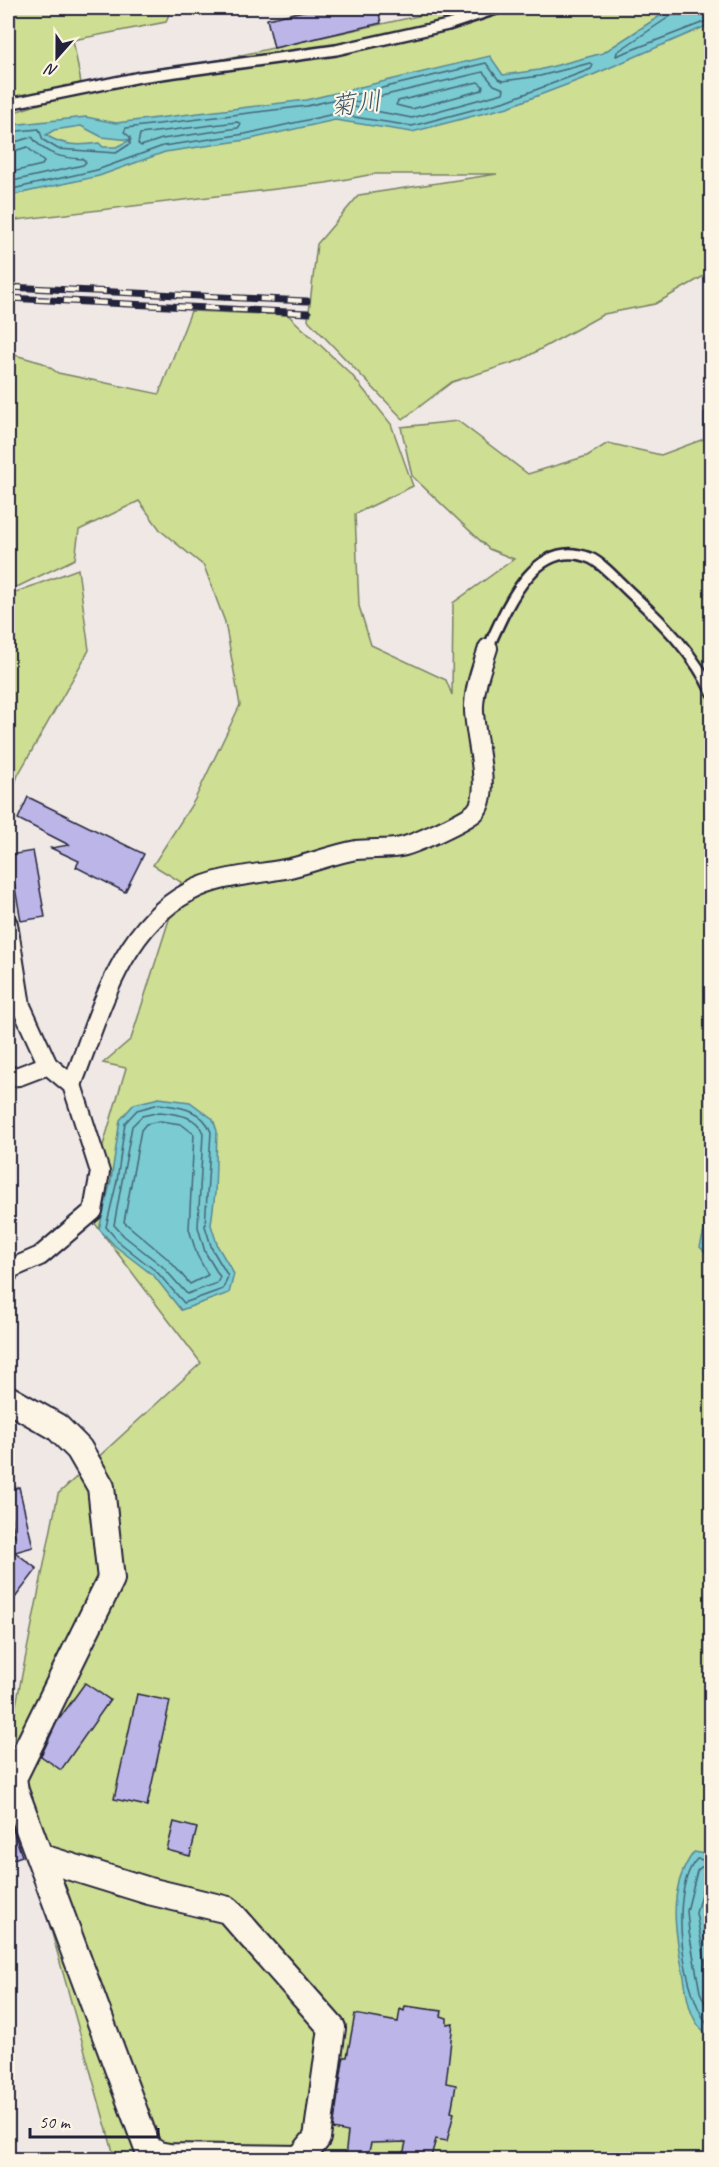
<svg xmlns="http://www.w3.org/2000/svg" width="719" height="2167" viewBox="0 0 719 2167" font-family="Caveat,'Klee One',sans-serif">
  <rect width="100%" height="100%" fill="#efe8e5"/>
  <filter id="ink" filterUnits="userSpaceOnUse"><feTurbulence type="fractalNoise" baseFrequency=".0167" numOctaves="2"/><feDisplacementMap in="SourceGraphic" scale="12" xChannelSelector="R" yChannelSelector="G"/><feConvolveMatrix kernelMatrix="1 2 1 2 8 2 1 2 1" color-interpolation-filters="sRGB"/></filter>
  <g filter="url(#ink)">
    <g fill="#cede92" stroke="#788066" stroke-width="1.5">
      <polygon points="8,8 181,8 181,12 170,11 166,22 73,40 81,83 8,99"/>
      <polygon points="454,8 711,8 711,272 655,304 604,314 521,360 452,382 403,419 308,320 317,244 359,195 497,174 374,174 326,183 8,221 8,114 87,89"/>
      <polygon points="191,311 288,315 351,374 391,424 413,486 355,514 359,606 371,645 446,680 452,695 453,603 514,559 489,549 412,476 401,427 458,421 528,474 587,456 608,443 661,455 704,439 704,413 711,407 711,2159 115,2159 8,1776 8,1745 58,1494 201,1363 84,1209 126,1068 103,1063 131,1039 181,882 153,865 194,801 240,705 225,622 204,566 161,531 139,501 79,530 75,559 19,586 8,588 8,353 43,363 58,373 159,394"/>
      <polygon points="78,569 89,650 18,775 8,803 8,595"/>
    </g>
    <g fill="#7acbd2" stroke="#578796" stroke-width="1.5" fill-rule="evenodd">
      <path d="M672,8h39v16l-116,50 -87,33 -96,25 -77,-12 -89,20 -81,12 -66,24 -91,20v-59l3,-12 75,-8 30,6 190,-23 184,-44 13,19 36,-5 64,-17zM81,126l21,11 28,3 -14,7h-13l-4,-4c-20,3 -36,3 -53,-8l8,-5z"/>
      <polygon points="159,1098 190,1102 213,1119 217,1131 215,1193 211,1225 218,1247 234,1274 229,1293 181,1310 154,1276 115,1246 99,1229 111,1180 120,1120 134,1104"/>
      <polygon points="711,1214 712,1215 711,1258 700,1247 708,1215"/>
      <path d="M694,1852l17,3v184c-4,-6 -12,-11 -15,-17 -8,-13 -10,-31 -12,-45 -9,-43 -18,-88 10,-125z"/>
    </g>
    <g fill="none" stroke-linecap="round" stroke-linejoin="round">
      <g stroke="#456677" stroke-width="1.5">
        <polyline points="675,8 672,15 617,52 616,56 712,19"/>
        <polygon points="483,72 494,85 504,89 503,93 412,118 349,106 352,103"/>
        <polygon points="478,82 483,86 482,90 412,109 396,105 398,101"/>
        <polygon points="237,122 241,124 238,128 162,139 141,146 138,144 140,134"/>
        <polyline points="8,136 18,131 39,129 43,140 58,149 116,153 130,144 130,137 124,132 126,128 307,106 486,63 498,79 503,81 540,76 590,63 593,65 591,69 506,101 412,126 334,114 245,134 163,146 97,170 8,190"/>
        <path d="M8,144l24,-7c13,18 30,21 51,22l3,3 -3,3 -75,17"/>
        <polyline points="8,153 27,147 44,162 42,165 8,173"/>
        <path d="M159,1104c20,3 44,5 52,28l-6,94 7,23 16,27 -5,13 -39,14 -27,-31 -38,-30 -13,-15 11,-46 8,-58 12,-13z"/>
        <path d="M160,1112c15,2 37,3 43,21l-5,94 7,25 15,25 -3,6 -30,11 -25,-28 -38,-30 -10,-11 18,-99 10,-10z"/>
        <polygon points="160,1121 181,1124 194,1134 189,1229 197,1255 208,1275 190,1284 168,1259 124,1222 141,1130 146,1124"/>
        <path d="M712,1861l-15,-2c-30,32 -14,141 15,171"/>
        <polyline points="712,1868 701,1867 697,1871 687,1911 689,1932 700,1992 712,2019"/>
        <polyline points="712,1877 705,1879 696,1913 712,1997"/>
      </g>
    </g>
    <g fill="#bcb5e7" stroke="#22223b" stroke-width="1.5">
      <polygon points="317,8 378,8 381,23 274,48 267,19"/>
      <polygon points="28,797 144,854 125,892 76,867 79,861 51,848 69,845 18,819"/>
      <polygon points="33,851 45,917 21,921 9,855"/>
      <polygon points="19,1487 33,1547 15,1552 37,1569 8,1607 8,1537 15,1536 8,1505 8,1490"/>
      <polygon points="85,1683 110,1700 61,1770 41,1756 57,1722"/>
      <polygon points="137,1694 170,1701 147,1806 114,1799"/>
      <polygon points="9,1818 22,1856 8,1861 8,1819"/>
      <polygon points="174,1822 197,1828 190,1856 167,1850"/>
      <polygon points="405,2006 442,2011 441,2016 447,2018 447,2024 453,2023 446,2083 456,2085 451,2112 454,2113 447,2141 436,2139 430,2160 402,2160 406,2142 371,2143 367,2160 345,2157 348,2132 333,2129 343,2061 344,2057 347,2057 355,2014 398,2022 400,2009 404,2011"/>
    </g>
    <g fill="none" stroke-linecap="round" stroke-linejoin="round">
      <defs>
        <g id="lane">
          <polyline points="8,104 140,77 336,50 448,25 499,8"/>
          <path d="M488,648c17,-37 46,-113 102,-90 13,5 33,29 45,39 30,28 60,58 77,96"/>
        </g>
        <g id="street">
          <polyline points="8,924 21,1006 48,1065 72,1085 100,1172 93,1211 40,1256 10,1269 8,1274"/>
          <polyline points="8,1077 19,1076 48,1065"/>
          <path d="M72,1085c27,-68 47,-156 117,-193 31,-17 68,-17 101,-24 22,-5 44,-14 66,-18 15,-2 30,0 45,-3 14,-3 64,-26 74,-35 19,-20 -3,-80 -1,-107 1,-20 8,-38 14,-57"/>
        </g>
        <polyline id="secondary" points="8,1399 57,1427 79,1449 101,1487 111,1579 13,1778 15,1791 148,2149 158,2155 169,2157 300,2159 317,2138 332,2028 228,1910 149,1891 39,1857"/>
      </defs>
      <use href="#lane" stroke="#22223b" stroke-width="14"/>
      <use href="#street" stroke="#22223b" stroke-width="22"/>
      <use href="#secondary" stroke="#22223b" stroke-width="30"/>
      <use href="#lane" stroke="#fcf5e5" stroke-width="9"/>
      <use href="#street" stroke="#fcf5e5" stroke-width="18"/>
      <use href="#secondary" stroke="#fcf5e5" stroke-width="26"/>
      <defs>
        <g id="rail">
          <polyline points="8,287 307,301"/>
          <polyline points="8,298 308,313"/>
        </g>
      </defs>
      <use href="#rail" stroke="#22223b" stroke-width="7"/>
      <use href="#rail" stroke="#fcf5e5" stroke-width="4.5" stroke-dasharray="14" stroke-linecap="butt"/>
    </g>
  </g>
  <g text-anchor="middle" stroke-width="4.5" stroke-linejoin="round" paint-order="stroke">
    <g font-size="26" font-style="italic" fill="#3c5568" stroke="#fcf5e5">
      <text transform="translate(356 103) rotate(-7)" y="9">菊川</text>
    </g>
  </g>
  <rect width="719" height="2167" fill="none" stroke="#fcf5e5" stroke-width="30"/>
  <rect x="15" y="15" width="689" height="2137" fill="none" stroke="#22223b" stroke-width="2" filter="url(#ink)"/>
  <g transform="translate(57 57) rotate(201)" stroke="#fcf5e5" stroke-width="4.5" paint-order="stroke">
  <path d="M0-4.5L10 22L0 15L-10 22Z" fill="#22223b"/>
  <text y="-9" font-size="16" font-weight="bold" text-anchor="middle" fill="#22223b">N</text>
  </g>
  <path d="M30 2128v9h128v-9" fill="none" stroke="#22223b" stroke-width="3"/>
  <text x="39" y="2128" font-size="18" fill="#22223b" stroke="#fcf5e5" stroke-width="4.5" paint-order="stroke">50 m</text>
</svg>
